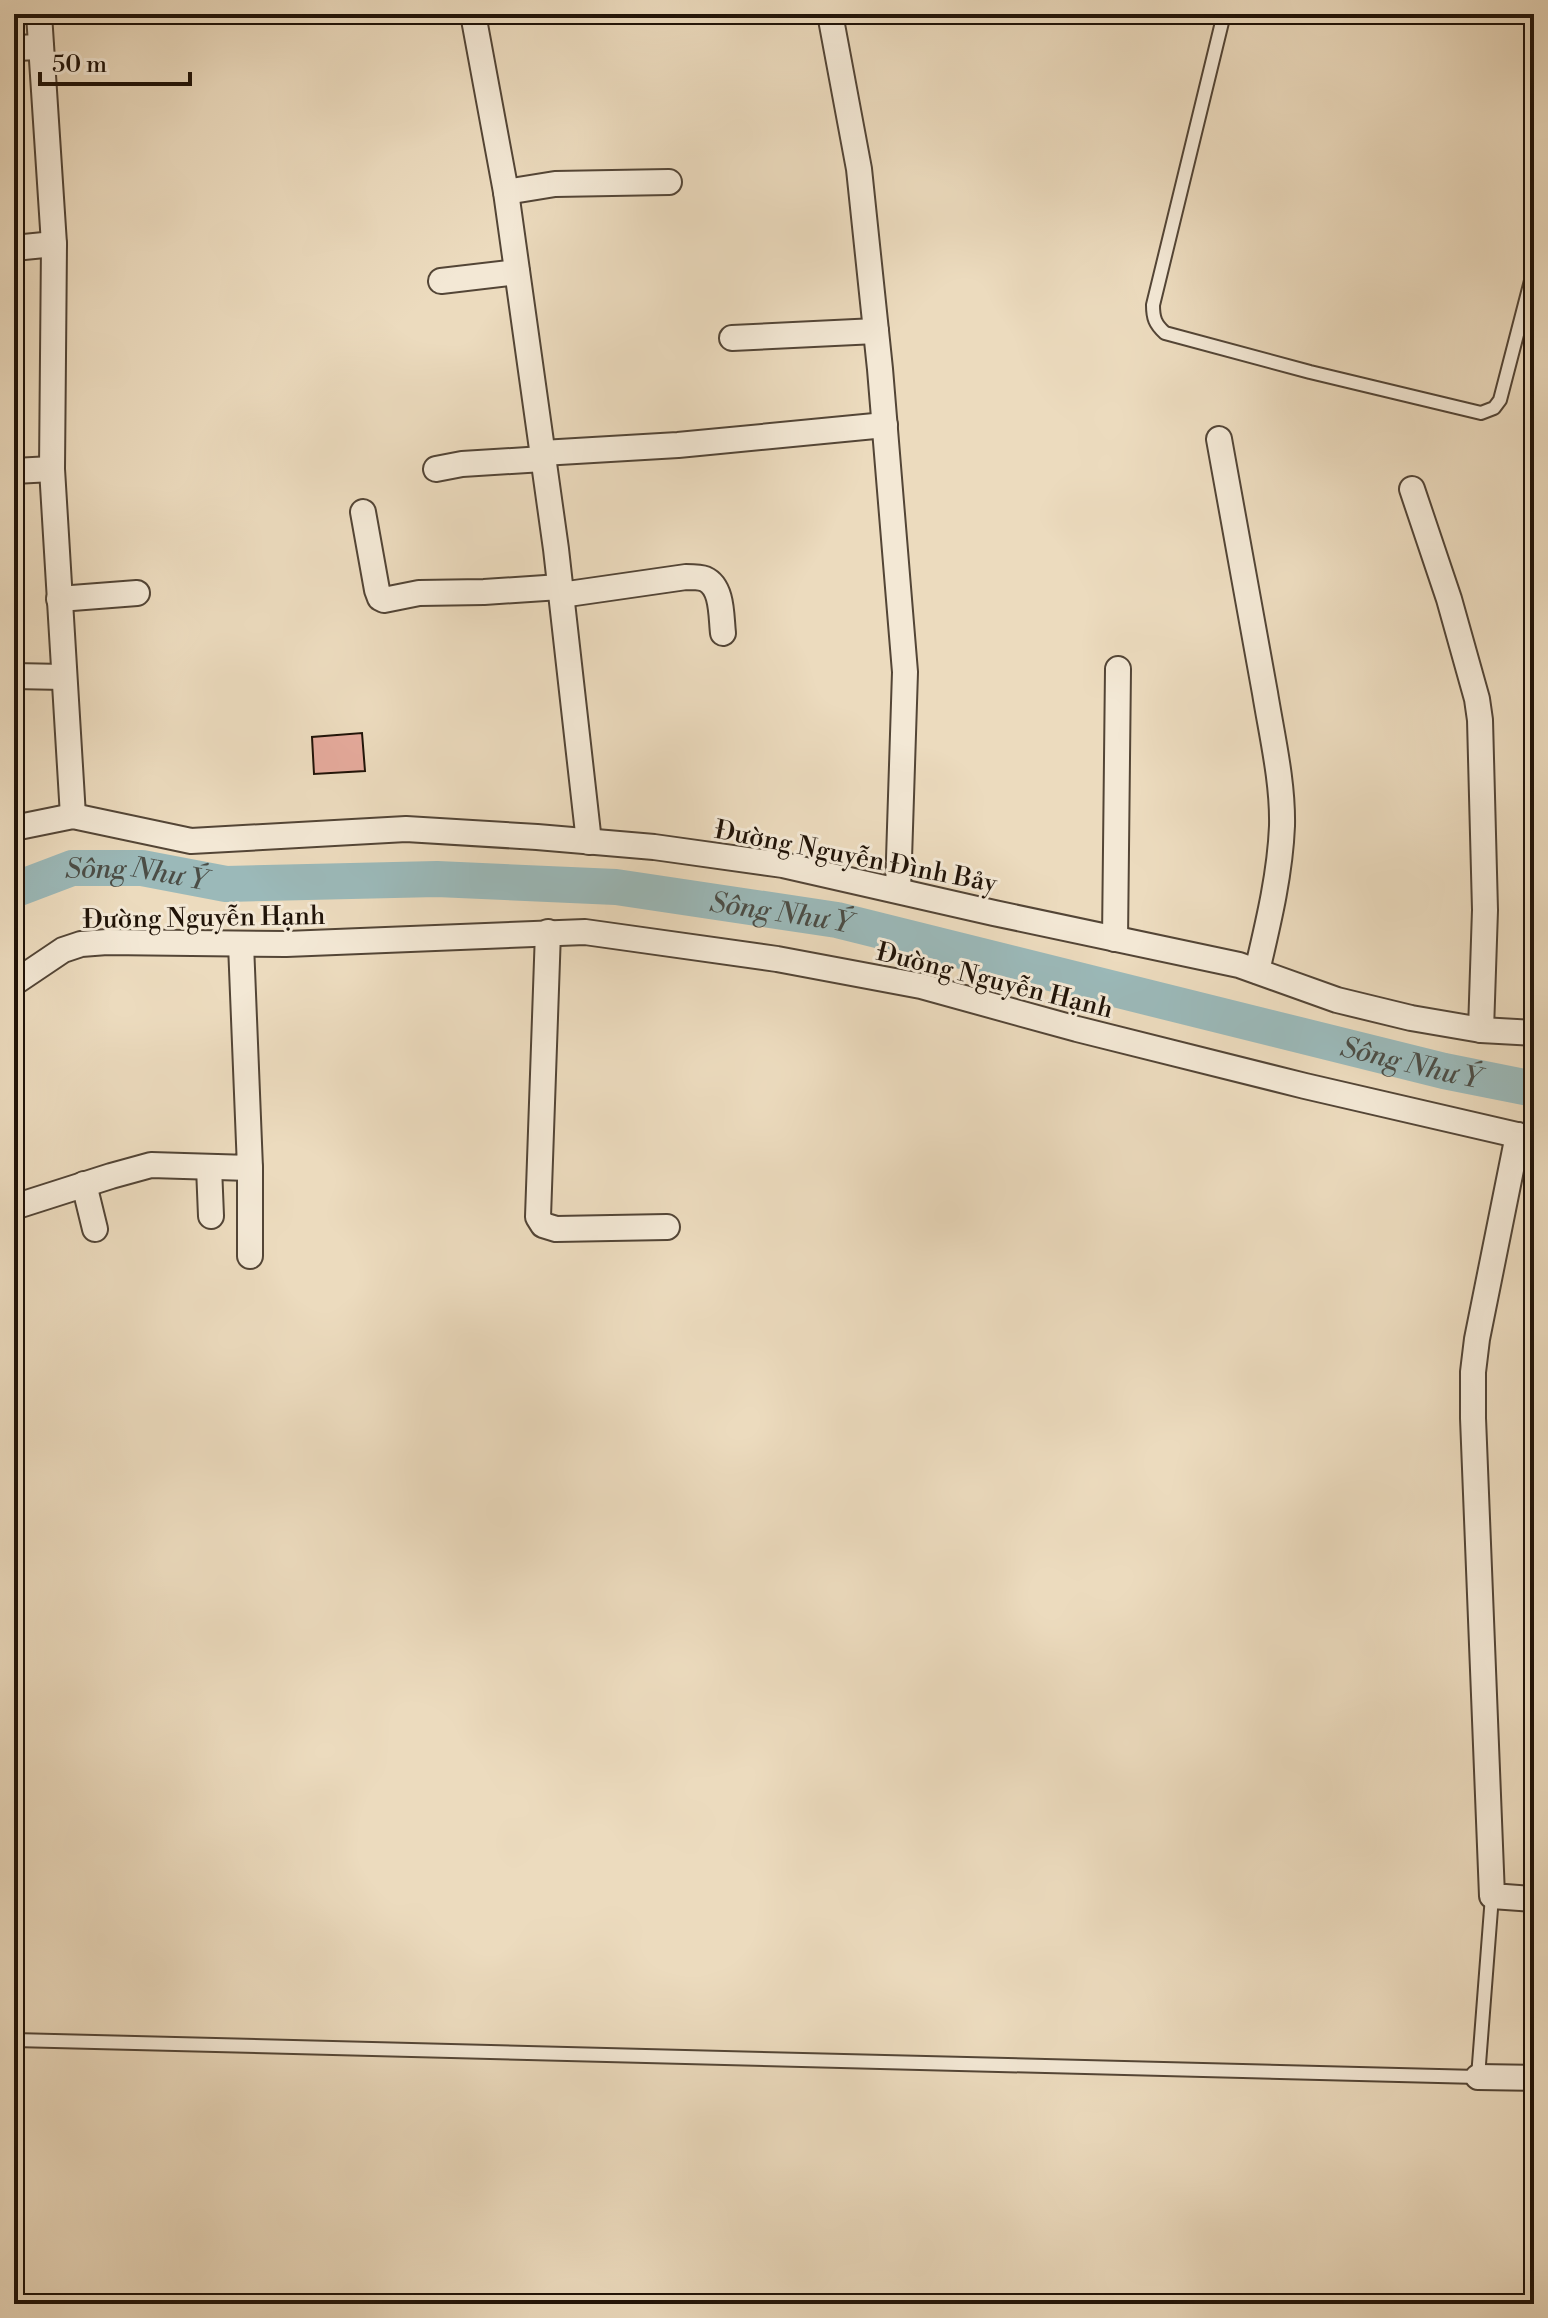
<svg xmlns="http://www.w3.org/2000/svg" width="1548" height="2318" viewBox="0 0 1548 2318" font-family="'Libre Bodoni',serif">
  <rect width="100%" height="100%" fill="#ecdbbe"/>
  <filter id="stains"><feTurbulence type="fractalNoise" baseFrequency=".0025" numOctaves="4"/><feColorMatrix values="0 0 0 0 .2 0 0 0 0 .09 0 0 0 0 .02 0 0 0 .5 -.17"/></filter>
  <radialGradient id="worn" r=".72"><stop offset=".6" stop-color="#630" stop-opacity="0"/><stop offset="1" stop-color="#630" stop-opacity=".3"/></radialGradient>
  <g fill="none" stroke-linecap="round" stroke-linejoin="round">
    <path stroke="#9bb9b9" stroke-width="36" id="s1" d="M14,890l58,-22h70l84,16 211,-5 179,8 221,33 607,151 90,18"/>
  </g>
  <polygon fill="#e5aa9c" stroke="#201308" stroke-width="2" points="362,733 365,771 314,774 312,737"/>
  <g fill="none" stroke-linecap="round" stroke-linejoin="round">
    <defs>
      <g id="lane">
        <path d="M1224,14l-71,291c0,13 2,19 12,28l145,39 171,41 13,-5 6,-8 34,-131"/>
        <polyline points="14,2040 1478,2077 1492,1896"/>
      </g>
      <g id="street">
        <polyline points="39,14 54,244 52,469 73,816"/>
        <polyline points="473,14 506,192 556,549 589,842"/>
        <polyline points="830,14 859,169 880,369 905,672 898,890"/>
        <polyline points="14,48 41,47"/>
        <polyline points="506,192 555,184 669,182"/>
        <polyline points="14,248 54,244"/>
        <polyline points="441,281 517,272"/>
        <polyline points="732,338 876,331"/>
        <path d="M1219,439c15,85 31,169 46,254 7,43 18,89 17,133 -2,49 -14,98 -25,145"/>
        <polyline points="542,453 678,445 885,425"/>
        <polyline points="436,469 462,464 543,459"/>
        <polyline points="14,471 52,469"/>
        <polyline points="1412,489 1449,599 1477,699 1480,720 1485,910 1481,1030"/>
        <polyline points="363,512 377,590 380,598 384,600 419,593 484,592 560,587"/>
        <path d="M561,595l125,-18c6,0 14,0 19,2 18,8 16,38 18,54"/>
        <polyline points="59,599 137,593"/>
        <polyline points="14,676 64,677"/>
        <polyline points="14,828 73,816 191,841 406,829 537,837 654,847 783,865 994,913 1239,965 1337,1000 1411,1018 1481,1030 1534,1033"/>
        <polyline points="548,932 538,1217 543,1225 556,1229 667,1227"/>
        <polyline points="1115,939 1118,669"/>
        <polyline points="14,983 63,950 81,944 107,942 286,944 585,932 777,959 921,986 1077,1029 1305,1086 1534,1139"/>
        <polyline points="1518,1135 1477,1339 1473,1372 1473,1418 1492,1896 1534,1899"/>
        <polyline points="209,1167 211,1216"/>
        <polyline points="84,1184 95,1229"/>
        <polyline points="14,1207 111,1176 151,1165 250,1168 241,944"/>
        <polyline points="250,1256 250,1168"/>
        <polyline points="1478,2077 1534,2078"/>
      </g>
    </defs>
    <use href="#lane" stroke="#534536" stroke-width="16"/>
    <use href="#street" stroke="#534536" stroke-width="28"/>
    <use href="#lane" stroke="#f3e8d5" stroke-width="12"/>
    <use href="#street" stroke="#f3e8d5" stroke-width="24"/>
  </g>
  <g text-anchor="middle" stroke-width="6" stroke-linejoin="round" paint-order="stroke">
    <g font-size="26" fill="#201308" stroke="#f3e8d5">
      <text transform="translate(856 856) rotate(11)" y="9">Đường Nguyễn Đình Bảy</text>
      <text transform="translate(204 917) rotate(-1)" y="9">Đường Nguyễn Hạnh</text>
      <text transform="translate(995 980) rotate(14)" y="9">Đường Nguyễn Hạnh</text>
    </g>
    <g font-size="28" font-style="italic" fill="#4b4d46" stroke="#f3e8d5">
      <text dy="10" stroke="none"><textPath href="#s1" startOffset="126">Sông Như Ý</textPath></text>
      <text dy="10" stroke="none"><textPath href="#s1" startOffset="774">Sông Như Ý</textPath></text>
      <text dy="10" stroke="none"><textPath href="#s1" startOffset="1422">Sông Như Ý</textPath></text>
    </g>
  </g>
  <rect width="1548" height="2318" fill="none" stroke="#ecdbbe" stroke-width="48"/>
  <rect x="16" y="16" width="1516" height="2286" fill="none" stroke="#201308" stroke-width="4"/>
  <rect x="24" y="24" width="1500" height="2270" fill="none" stroke="#201308" stroke-width="2"/>
  <path d="M40 72v12h150v-12" fill="none" stroke="#201308" stroke-width="4"/>
  <text x="52" y="72" font-size="24" fill="#201308" stroke="#f3e8d5" stroke-width="6" paint-order="stroke">50 m</text>
  <rect width="100%" height="100%" filter="url(#stains)"/>
  <rect width="100%" height="100%" fill="url(#worn)"/>
</svg>
